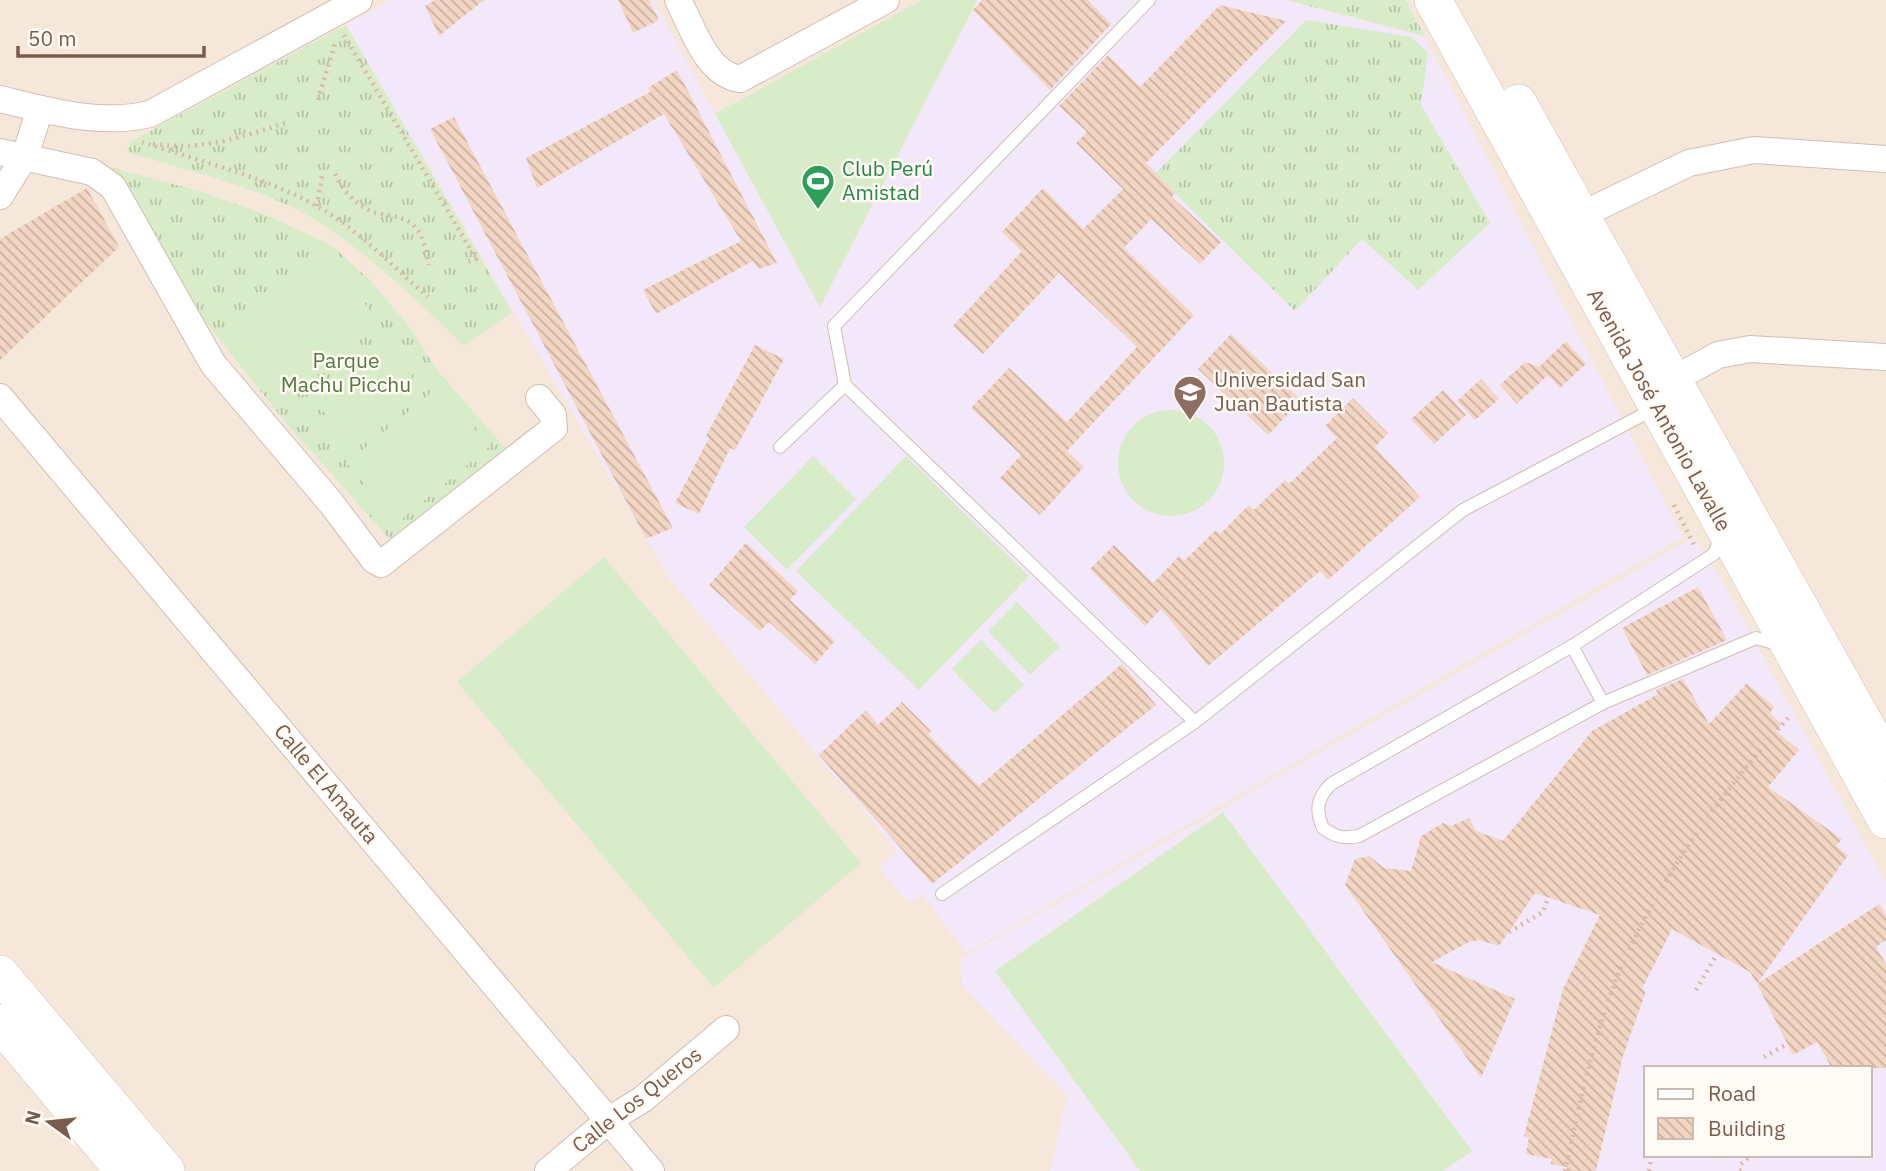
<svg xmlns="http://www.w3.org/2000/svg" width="1886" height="1171" viewBox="0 0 1886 1171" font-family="'IBM Plex Sans',sans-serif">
  <defs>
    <pattern id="grass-tufts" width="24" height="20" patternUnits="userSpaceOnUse" patternTransform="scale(1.75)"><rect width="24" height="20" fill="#d8ecc9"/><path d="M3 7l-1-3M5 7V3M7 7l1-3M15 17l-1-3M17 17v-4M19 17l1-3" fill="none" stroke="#b4c2a5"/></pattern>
    <pattern id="building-back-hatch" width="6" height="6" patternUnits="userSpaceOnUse" patternTransform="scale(1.75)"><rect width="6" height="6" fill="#f3d5c3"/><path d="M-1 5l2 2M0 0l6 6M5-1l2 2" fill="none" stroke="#cab0a1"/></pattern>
  </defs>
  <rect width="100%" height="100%" fill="#fdf6ec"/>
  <path fill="#f5e8da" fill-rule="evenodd" d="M0,0h1886v1171h-1886zM1646,1068h224v87h-224z"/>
  <g fill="#f3e8fa" fill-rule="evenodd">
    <polygon points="391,0 653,0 820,307 978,0 1286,0 1425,37 1683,537 966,953 922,894 909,904 879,868 897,851 669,578 346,25"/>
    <path d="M1694,537l27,42 165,304v288h-836l17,-76 -105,-109 -1,-27zM1646,1068h224v87h-224z"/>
  </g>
  <g fill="url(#grass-tufts)">
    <polygon points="1287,0 1405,0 1425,36"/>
    <polygon points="1306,20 1412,37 1428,53 1421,105 1490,223 1418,290 1362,239 1295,311 1155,174"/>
    <path d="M346,25l166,287 -48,34c-41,-41 -105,-101 -155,-130 -56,-31 -121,-45 -182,-64l3,-10z"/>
    <polygon points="113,168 199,191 271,217 332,246 371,281 411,329 437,370 507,450 394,544 286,423 188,300 120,188"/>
  </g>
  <g fill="#d8ecc9">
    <polygon points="922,0 977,0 820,307 715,114"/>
    <polygon points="327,258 378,320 278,404 226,342"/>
    <polygon points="385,345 413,379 345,437 316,403"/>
    <polygon points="439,386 489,447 397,523 347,463"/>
    <circle cx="1171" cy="463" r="53"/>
    <polygon points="813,456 856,499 787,570 744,527"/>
    <polygon points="906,456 1029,576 919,690 796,571"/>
    <polygon points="604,557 861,863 714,988 457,682"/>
    <polygon points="1017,602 1060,647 1030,675 988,631"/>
    <polygon points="981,640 1024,685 994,713 952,669"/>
    <polygon points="1223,812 1472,1151 1443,1171 1140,1171 995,971"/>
  </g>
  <g fill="url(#building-back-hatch)">
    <polygon points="435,0 484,0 439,36 425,6"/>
    <polygon points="618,0 649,0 659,20 633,33"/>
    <polygon points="982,0 1088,0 1111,24 1050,90 973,10"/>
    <polygon points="1220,5 1286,21 1146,163 1175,193 1172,197 1221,242 1200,264 1151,219 1124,248 1194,315 1067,451 1084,467 1040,515 1000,478 1021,455 971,408 1009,368 1067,422 1137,347 1059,273 983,354 953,326 1022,251 1002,232 1043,188 1083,229 1123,189 1076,143 1087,132 1059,106 1108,55 1140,87"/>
    <polygon points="677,70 777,263 758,269 753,261 656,314 643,290 741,241 664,114 537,188 526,158 650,92 648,88"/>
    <polygon points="454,117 673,528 646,539 430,129"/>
    <polygon points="87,188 119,247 0,360 0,239"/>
    <polygon points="1231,334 1301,400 1268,435 1198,369"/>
    <polygon points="1566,341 1586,364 1560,388 1548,375 1517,404 1500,385 1525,362 1542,368 1540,366"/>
    <polygon points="755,345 784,359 735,450 730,448 699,514 675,503 709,438 706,436"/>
    <polygon points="1481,379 1499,399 1475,420 1457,401"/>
    <polygon points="1443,390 1466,415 1434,444 1411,419"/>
    <polygon points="1353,398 1388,433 1375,447 1420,497 1328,580 1320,571 1208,666 1161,609 1145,626 1090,569 1114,545 1153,583 1179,556 1184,561 1216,530 1220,534 1249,505 1254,510 1285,480 1289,484 1337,438 1325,426"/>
    <polygon points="746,543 798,591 790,600 835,641 815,664 769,622 760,631 709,585"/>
    <polygon points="1698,587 1727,640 1647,675 1622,628"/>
    <polygon points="1122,664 1156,705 932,884 819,755 866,710 878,725 902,702 931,731 928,734 979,786"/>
    <polygon points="1683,679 1709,724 1747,683 1774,707 1770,713 1782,724 1776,731 1799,750 1768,787 1842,839 1836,846 1848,855 1757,984 1750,972 1672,929 1642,989 1646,991 1623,1056 1596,1171 1567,1171 1567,1167 1551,1164 1552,1159 1526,1154 1529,1137 1524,1136 1563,989 1600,915 1535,893 1499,946 1479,940 1469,942 1432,962 1515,999 1481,1078 1345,885 1355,859 1369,856 1384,868 1411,871 1421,836 1443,823 1451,826 1469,818 1476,831 1503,841 1592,731 1658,694 1656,690"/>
    <polygon points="1879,904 1886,915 1886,940 1876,947 1886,964 1886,1068 1832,1068 1817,1042 1793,1055 1757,984"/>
  </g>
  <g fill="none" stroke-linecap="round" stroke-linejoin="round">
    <defs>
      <g id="service">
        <polyline points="845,385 834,326 1149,0"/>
        <polyline points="780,447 845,385 1195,722 942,894"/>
        <path d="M1720,538l-6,16 -142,92 -241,138c-14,14 -16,26 -8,44 12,9 21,11 36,8l244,-133 153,-65 25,7"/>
        <polyline points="1572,646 1603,703"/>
        <polyline points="1195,722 1463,510 1654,409"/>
      </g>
      <g id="minor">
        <path d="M678,0c15,28 28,74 62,79l146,-79"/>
        <path d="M0,99c49,12 100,27 150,15l209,-114"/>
        <polyline points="0,152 92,172 113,187 213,364 331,503 374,560 381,564 554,428 553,415 539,398"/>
        <polyline points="0,196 25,156 40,109"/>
        <polyline points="1567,222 1689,163 1754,150 1886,159"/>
        <polyline points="1658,388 1718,355 1750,349 1886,357"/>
        <polyline points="0,397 651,1171"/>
        <polyline points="548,1171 609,1120 643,1099 726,1029"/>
      </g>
      <g id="secondary">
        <polyline points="1433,0 1886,820"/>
        <polyline points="1518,103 1886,762"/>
        <polyline points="0,974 166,1171"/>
        <polyline points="0,1023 124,1171"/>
      </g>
    </defs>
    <use href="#service" stroke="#d1beb0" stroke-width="14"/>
    <use href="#minor" stroke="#d1beb0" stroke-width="28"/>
    <use href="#secondary" stroke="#d6c0b0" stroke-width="38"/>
    <g stroke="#d9b8a5" stroke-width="4.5" stroke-dasharray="2 5" stroke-linecap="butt">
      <polyline points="344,35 476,259 467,262"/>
      <polyline points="318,100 336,40"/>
      <path d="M142,142c57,19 120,34 173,63 42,23 77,61 113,92"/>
      <path d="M153,144c55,7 85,-7 136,-22"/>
      <path d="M335,174c8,17 23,34 42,39 13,3 26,3 36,12 11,10 13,27 16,40"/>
      <polyline points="317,206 322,176"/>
      <polyline points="1674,505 1695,547"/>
      <polyline points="1509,932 1543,912 1548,897"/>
      <polyline points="1696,990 1717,954"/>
      <polyline points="1764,1057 1787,1044"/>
      <polyline points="1741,1164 1751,1155"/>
      <path d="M1565,1171c14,-65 28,-133 53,-196 40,-96 102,-180 170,-257"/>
      <polyline points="1649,1171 1651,1160"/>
      <polyline points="1740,1171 1744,1168"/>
    </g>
    <use href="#service" stroke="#fff" stroke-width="12"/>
    <use href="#minor" stroke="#fff" stroke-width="26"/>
    <use href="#secondary" stroke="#fff" stroke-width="37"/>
  </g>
  <defs>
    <symbol id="stadium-pin" viewBox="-11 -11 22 30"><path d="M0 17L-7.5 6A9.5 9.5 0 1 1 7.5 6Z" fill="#2e9e5b" stroke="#fffaf3"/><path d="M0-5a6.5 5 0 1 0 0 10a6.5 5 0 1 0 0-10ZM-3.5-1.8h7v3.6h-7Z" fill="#fff"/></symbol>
    <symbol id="university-pin" viewBox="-11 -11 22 30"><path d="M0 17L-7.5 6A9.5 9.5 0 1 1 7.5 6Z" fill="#8d6e63" stroke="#fffaf3"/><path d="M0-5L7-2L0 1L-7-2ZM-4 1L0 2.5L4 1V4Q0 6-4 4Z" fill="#fff"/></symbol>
  </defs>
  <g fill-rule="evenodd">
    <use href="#stadium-pin" x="799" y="162" width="38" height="52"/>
    <use href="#university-pin" x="1171" y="373" width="38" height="52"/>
  </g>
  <g text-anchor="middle" stroke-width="5" stroke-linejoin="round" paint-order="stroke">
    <g font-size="21" fill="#27864d" stroke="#fffaf3" text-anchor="start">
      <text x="842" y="176">Club Perú<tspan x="842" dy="24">Amistad</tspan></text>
    </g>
    <g font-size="21" fill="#537a41" stroke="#fffaf3">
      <text x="346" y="368">Parque<tspan x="346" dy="24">Machu Picchu</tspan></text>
    </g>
    <g font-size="21" fill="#785e54" stroke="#fffaf3" text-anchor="start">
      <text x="1214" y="387">Universidad San<tspan x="1214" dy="24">Juan Bautista</tspan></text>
    </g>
    <g font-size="21" fill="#7a5c4d" stroke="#fffaf3">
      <text transform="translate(1659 410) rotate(61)" y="7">Avenida José Antonio Lavalle</text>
      <text transform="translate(326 784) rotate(50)" y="7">Calle El Amauta</text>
      <text transform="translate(637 1100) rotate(-38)" y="7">Calle Los Queros</text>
    </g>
  </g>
  <rect x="1644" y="1066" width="228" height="91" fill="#fffaf3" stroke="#cabbb1" stroke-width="2"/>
  <rect x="1658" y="1089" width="35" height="10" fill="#ffffff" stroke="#cabbb1" stroke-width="2"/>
  <text x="1708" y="1101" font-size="21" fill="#7a5c4d">Road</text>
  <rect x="1658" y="1118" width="35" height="21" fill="url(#building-back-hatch)" stroke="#cabbb1" stroke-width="2"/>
  <text x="1708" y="1136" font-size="21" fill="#7a5c4d">Building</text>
  <g transform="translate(49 1122) rotate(285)" stroke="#fffaf3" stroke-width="5" paint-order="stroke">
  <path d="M0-5L12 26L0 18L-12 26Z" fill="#7a5c4d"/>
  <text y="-10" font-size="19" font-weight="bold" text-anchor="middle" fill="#7a5c4d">N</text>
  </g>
  <path d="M18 46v10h186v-10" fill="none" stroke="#7a5c4d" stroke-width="3.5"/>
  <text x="28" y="46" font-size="21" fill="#7a5c4d" stroke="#fffaf3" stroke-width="5" paint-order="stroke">50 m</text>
</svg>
